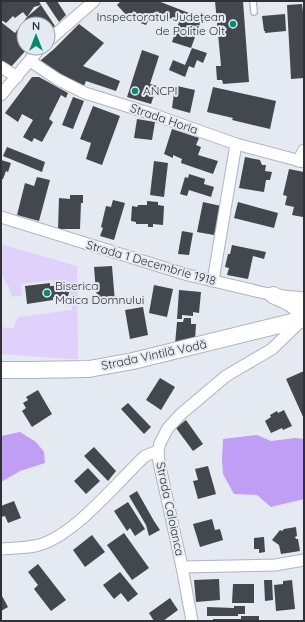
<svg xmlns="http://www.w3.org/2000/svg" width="305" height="622" viewBox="0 0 305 622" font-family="Quicksand,sans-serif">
  <rect width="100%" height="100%" fill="#e5e9f2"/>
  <polygon fill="#dfd1fb" points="1,244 77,266 78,359 67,359 1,354 1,323 4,328 13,328 18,317 72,310 69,283 54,284 51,280 21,284 22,295 12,297 9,287 1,274"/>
  <g fill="#c09ef5">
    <polygon points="20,432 36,442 44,452 45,463 20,471 1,482 1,436"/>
    <polygon points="257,435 271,441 295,438 304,439 304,499 271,507 257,495 234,494 223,474 222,460 223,439"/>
  </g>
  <g fill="#42484e">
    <polygon points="1,1 39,1 41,5 34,7 27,17 23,12 15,18 13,16 6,23 1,20"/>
    <polygon points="45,1 57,1 66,15 59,22"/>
    <polygon points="121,1 158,1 202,18 191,48 172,42 179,22 154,12 151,20 149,19 146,25 130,19 117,5"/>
    <polygon points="215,1 243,1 249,82 223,84 222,80 217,80 216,66 221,66"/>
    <polygon points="302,4 303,12 304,12 304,78 291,79 287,5"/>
    <polygon points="41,5 55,26 48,31 48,24 24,24 24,48 28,48 10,68 1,61 1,22 15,33 27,17"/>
    <polygon points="285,14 286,31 265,33 265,31 264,31 262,16"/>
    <polygon points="79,24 104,43 83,66 120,81 116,91 86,81 84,86 41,66 41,60 54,49"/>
    <polygon points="192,48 207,53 203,63 197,60 194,68 189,66 185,77 169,70 173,60 185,65"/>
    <polygon points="142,50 159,56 150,84 157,86 151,104 127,97"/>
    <polygon points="32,77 39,77 68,93 66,98 61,95 49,119 53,122 42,142 34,138 32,142 23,137 33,120 22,114 18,122 5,113"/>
    <polygon points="177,86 195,90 190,113 172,108 174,93 175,93"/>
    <polygon points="213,87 276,101 270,129 232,120 233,118 207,112"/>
    <polygon points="73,97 84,101 73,129 62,125"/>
    <polygon points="93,106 120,116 102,165 86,159 91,143 80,139"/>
    <polygon points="137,119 155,122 152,140 134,138"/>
    <polygon points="172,129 199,138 196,145 201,147 198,155 218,161 213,174 181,163 182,159 173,155 173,158 164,154"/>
    <polygon points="7,147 45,162 42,172 3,156"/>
    <polygon points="245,157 260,160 262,165 266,165 265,171 272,172 270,180 266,180 264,192 239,188"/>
    <polygon points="1,160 11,163 8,172 6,171 3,179 1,180"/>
    <polygon points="154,161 168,163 164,197 150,195"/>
    <polygon points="289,169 304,172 303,217 292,215 294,207 285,205 287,196 283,195"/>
    <polygon points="189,174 205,179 204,184 214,187 211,197 189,190 187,196 180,194 185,177 188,178"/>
    <polygon points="37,177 50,180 39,221 17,215 25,183 34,186"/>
    <polygon points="70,195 83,195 83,203 81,203 80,229 58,229 59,198 70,199"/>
    <polygon points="113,200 125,203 114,240 100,236 103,228 101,227 106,206 111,207"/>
    <polygon points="147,201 158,202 158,205 164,206 163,225 153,224 153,227 148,227 148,224 136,224 136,222 131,221 132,206 137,207 138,205 147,205"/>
    <polygon points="203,202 221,206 214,235 197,232"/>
    <polygon points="238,202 278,213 274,228 234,218"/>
    <polygon points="182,231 193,233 189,255 178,254"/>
    <polygon points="232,245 266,252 264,259 253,256 248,279 227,275 229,268 225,267 228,254 230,254"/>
    <polygon points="112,266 115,302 103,303 96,292 94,267"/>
    <polygon points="50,283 50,286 67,285 70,290 68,296 53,297 53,300 27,304 25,286"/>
    <polygon points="154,285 173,289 167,317 149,313"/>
    <polygon points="179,290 201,292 199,313 193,312 193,316 182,315 182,319 177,319"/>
    <polygon points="143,307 148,335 130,339 125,310"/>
    <polygon points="184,318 191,318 191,324 196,324 195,341 175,344 177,322 183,322"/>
    <polygon points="304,371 304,419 286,379"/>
    <polygon points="160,378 175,387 161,410 146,400"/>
    <polygon points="38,390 52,414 32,427 22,411 26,408 23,403 28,400 26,397"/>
    <polygon points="128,403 151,427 144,434 121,409"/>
    <polygon points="284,410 292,426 283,430 282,428 271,433 265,421 271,417 270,415 277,411 278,413"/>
    <polygon points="186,420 203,444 193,451 176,428"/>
    <polygon points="94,447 116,471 108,481 84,456"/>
    <polygon points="208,466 216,494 198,499 193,481 198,480 195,469"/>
    <polygon points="88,468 100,481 86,494 74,481"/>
    <polygon points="137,491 154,521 160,530 149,536 146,525 129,496"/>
    <polygon points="14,501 21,518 8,523 5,516 1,517 1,506"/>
    <polygon points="128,502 145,529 135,536 130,528 127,531 114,511"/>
    <polygon points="212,519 215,530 220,529 223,540 200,547 193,524"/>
    <polygon points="296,527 297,536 295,537 296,539 298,539 300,551 281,554 279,545 272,540 280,530 282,531 284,529"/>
    <polygon points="124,533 149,568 132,580 107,545"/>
    <polygon points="92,535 105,552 85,567 73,550"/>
    <polygon points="264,537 265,552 259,553 259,549 254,549 254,538"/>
    <polygon points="38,564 66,600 51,611 34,589 38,585 28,572"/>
    <polygon points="120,572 138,594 128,602 121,593 114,599 103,585"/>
    <polygon points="219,579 220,600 196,602 194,580"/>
    <polygon points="264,580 272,580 273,600 265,601"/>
    <polygon points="292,580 295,609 276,611 274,585 283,584 283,581"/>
    <polygon points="233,584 254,584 254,603 232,603"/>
    <polygon points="1,594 8,607 1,611"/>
    <polygon points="170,598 178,610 163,621 154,621 149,613"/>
    <polygon points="234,606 245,606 245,614 238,614 238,616 207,616 207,607 234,608"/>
    <polygon points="241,616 259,616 259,621 213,621 213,619 241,619"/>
  </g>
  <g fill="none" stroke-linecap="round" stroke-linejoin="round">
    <defs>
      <polyline id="service" points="253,1 254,12"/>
      <g id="minor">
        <polyline points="48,41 94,1"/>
        <polyline points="30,61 57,79 85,93 149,113 236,144 304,162"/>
        <polyline points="1,67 17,77"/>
        <polyline points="1,95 40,48"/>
        <polyline points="298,161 304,150"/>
        <polyline points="1,217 188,275 273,295 304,298"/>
        <polyline points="213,281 236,144"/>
        <path d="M1,549c11,-1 23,-1 34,-3 37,-7 82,-64 110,-90l13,-5"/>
        <polyline points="182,567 275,565 304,560"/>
        <polyline points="192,621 182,567 159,462 158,451 160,443 168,428 181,414 226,376 272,349 302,320"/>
      </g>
      <g id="secondary">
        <path d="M273,295c12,6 27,10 29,24"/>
        <polyline points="1,370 30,370 89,369 133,361 304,319"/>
      </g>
    </defs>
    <use href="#service" stroke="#afb4bc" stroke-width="8"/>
    <use href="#minor" stroke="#afb4bc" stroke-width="13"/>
    <use href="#secondary" stroke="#afb4bc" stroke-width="18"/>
    <use href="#service" stroke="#fff" stroke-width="5.5"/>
    <use href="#minor" stroke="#fff" stroke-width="11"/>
    <use href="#secondary" stroke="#fff" stroke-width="16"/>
  </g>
  <g fill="#038a6f" stroke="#e5e9f2" stroke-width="1.5">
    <circle cx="233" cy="24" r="4"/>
    <circle cx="135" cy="91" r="4"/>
    <circle cx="47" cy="293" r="4"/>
  </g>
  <g text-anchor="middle" stroke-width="4" stroke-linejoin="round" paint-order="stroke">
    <g font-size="12" fill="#303135" stroke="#e5e9f2" text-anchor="start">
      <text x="225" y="21" text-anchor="end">Inspectoratul Județean<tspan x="225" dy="14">de Politie Olt</tspan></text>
      <text x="143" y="95">ANCPI</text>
      <text x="55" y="290">Biserica<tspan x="55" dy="14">Maica Domnului</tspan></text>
    </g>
    <g font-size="12" fill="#303135" stroke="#e5e9f2">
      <text transform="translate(164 119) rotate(19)" y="4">Strada Horia</text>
      <text transform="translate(151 263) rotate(16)" y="4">Strada 1 Decembrie 1918</text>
      <text transform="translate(154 355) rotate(-12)" y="4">Strada Vintilă Vodă</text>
      <text transform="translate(170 509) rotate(78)" y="4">Strada Caloianca</text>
    </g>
  </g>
  <rect width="305" height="622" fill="none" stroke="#303135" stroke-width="4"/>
  <g transform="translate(36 36)"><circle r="19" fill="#e5e9f2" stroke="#9d9fa6"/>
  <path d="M0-3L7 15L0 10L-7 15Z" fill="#038a6f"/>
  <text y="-6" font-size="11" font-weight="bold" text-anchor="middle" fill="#303135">N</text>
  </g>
</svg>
